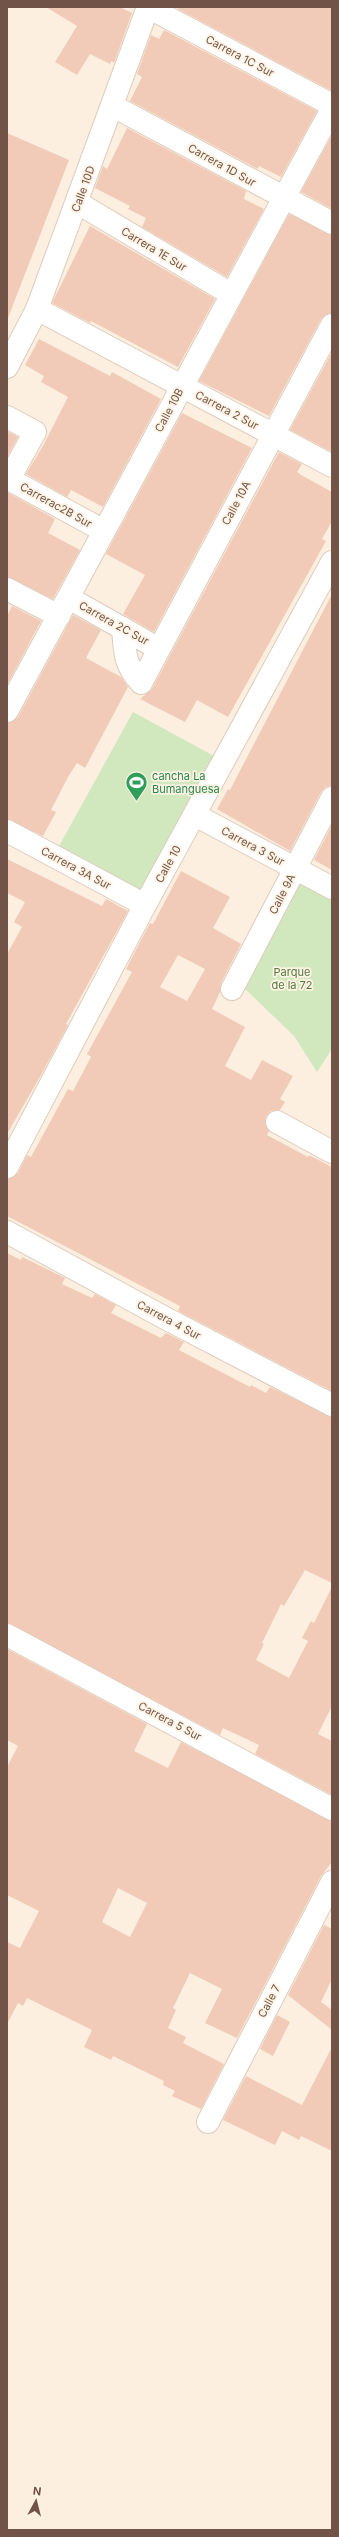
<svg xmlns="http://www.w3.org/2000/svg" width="339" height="2537" viewBox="0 0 339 2537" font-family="Inter,sans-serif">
  <rect width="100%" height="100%" fill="#fcefdf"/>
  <g fill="#d1e8be">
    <polygon points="133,712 214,756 139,892 58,848"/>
    <polygon points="300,878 332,895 332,1049 317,1072 294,1036 242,986"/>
  </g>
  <g fill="#f1cbb7" fill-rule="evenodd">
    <polygon points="46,7 120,7 132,13 114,63 111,61 110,64 90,54 77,75 55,62 77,26"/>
    <polygon points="179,7 332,7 332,91 178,9"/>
    <polygon points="164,30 317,111 281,177 259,166 258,169 130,101 142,77 137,74 151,35 159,39"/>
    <polygon points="127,128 246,191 244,199 264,209 227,277 142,227 146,218 128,209 130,206 95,188 103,166 107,169"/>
    <polygon points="7,133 69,160 8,318 7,318"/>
    <polygon points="332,135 332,209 301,192"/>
    <polygon points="289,214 332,235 332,313 321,319 269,416 199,381"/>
    <polygon points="90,226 215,299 178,367 91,321 90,323 52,303"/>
    <polygon points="39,339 110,376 112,372 161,399 103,507 71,490 67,497 26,474 43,446 68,397 41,382 44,376 25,365"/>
    <polygon points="332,352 332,452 290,430"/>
    <polygon points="182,413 252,448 154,632 123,614 145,575 106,554"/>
    <polygon points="7,431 18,437 7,457"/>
    <polygon points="279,452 302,464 297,472 301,475 332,492 332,521 322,539 326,541 228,717 197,700 185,722 140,699 152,689"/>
    <polygon points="7,492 55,519 48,533 80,550 53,599 7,577"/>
    <polygon points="332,594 332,786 326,787 321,792 290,851 217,809 228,789 230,790"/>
    <polygon points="12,606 41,621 7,685 7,616"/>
    <polygon points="73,615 101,630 86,658 121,677 128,687 85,768 77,763 68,777 51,810 56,812 43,836 7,819 7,723 18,717"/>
    <polygon points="332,825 332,870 314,860"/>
    <polygon points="7,859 102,906 106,899 128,911 66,1024 68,1025 41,1075 7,1134 7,954 22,927 14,922 25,902 7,893"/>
    <path d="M181,871l49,26 -17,31 28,16 -20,39 -1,9 -8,17 33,18 -20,39 26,14 11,-20 31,16 -13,23 5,3 -5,8 -9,1 -5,5 -1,7 4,8 -2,4 41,22 1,-2 23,12v224l-154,-80 2,-5 -173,-90v-37l11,-6 9,-18 4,2 37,-68 5,2 18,-34 -4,-3 45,-82 -6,-3 24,-46 3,1zM178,955l27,14 -18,32 -27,-14z"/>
    <polygon points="7,1253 21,1260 22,1257 65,1278 62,1284 92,1298 95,1294 116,1305 111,1313 161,1338 166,1333 184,1342 179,1350 250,1387 251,1385 266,1393 270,1387 332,1417 332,1583 305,1570 284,1606 281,1604 262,1643 264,1644 256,1660 289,1678 308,1641 302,1638 311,1621 314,1623 332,1587 332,1706 318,1734 332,1741 332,1795 255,1754 259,1745 223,1728 220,1735 7,1623"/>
    <path d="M7,1649l140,75 -13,27 34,17 13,-26 151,79v41l-11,14 -84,162 -32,-15 17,-34 -32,-16 -17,35 3,2 -8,18 18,9 -3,6 41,21 -23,45 -29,-13 3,-5 -12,-6 1,-4 -51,-25 -2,4 -27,-13 8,-17 -65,-32 -4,8 -5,-3 -11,21v-82l13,6 19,-37 -32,-16v-128l11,-21 -11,-6zM118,1888l29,15 -17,34 -28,-15z"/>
    <polygon points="324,1925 332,1929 332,1979 321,2002 332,2010 332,2030 288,1995"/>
    <polygon points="277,2015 290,2022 273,2056 260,2049"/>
    <polygon points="332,2047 332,2151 301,2136 299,2140 282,2131 275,2145 223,2120 246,2076 302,2105"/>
  </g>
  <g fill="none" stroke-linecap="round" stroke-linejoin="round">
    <defs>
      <g id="minor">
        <polyline points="113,106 332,223"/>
        <polyline points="78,203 231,294"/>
        <polyline points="37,309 332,466"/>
        <polyline points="7,367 37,309 148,7 332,105"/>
        <polyline points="7,417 35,432 9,479"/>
        <polyline points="7,478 104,531"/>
        <polyline points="7,589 59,616"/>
        <polyline points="69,598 159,649"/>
        <path d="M123,628c2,25 1,36 18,55l191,-358"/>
        <polyline points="7,711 332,109"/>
        <polyline points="195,815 332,888"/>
        <polyline points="7,831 145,905"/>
        <polyline points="232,989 332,798"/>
        <polyline points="277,1122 332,1152"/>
        <polyline points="7,1167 145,905 332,562"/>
        <polyline points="7,1232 165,1318 332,1405"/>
        <polyline points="7,1635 332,1809"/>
        <polyline points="208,2122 332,1882"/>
      </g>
    </defs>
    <use href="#minor" stroke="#dfcbbb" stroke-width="24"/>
    <use href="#minor" stroke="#fff" stroke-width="22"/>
  </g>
  <defs>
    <symbol id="stadium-pin" viewBox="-11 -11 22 30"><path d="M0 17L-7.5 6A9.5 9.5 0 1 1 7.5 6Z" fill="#2e9e5b" stroke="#fff3e4"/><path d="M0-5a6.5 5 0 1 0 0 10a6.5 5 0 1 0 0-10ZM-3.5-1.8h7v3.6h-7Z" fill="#fff"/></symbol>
  </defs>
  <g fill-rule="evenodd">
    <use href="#stadium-pin" x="124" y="770" width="25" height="34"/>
  </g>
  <g text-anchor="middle" stroke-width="3.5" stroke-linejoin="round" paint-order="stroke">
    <g font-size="11" fill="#715447" stroke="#fff3e4">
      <text transform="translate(240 56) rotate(28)" y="4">Carrera 1C Sur</text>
      <text transform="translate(222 165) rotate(29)" y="4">Carrera 1D Sur</text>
      <text transform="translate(83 189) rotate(-70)" y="4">Calle 10D</text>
      <text transform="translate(154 249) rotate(31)" y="4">Carrera 1E Sur</text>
      <text transform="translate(169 410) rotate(-62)" y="4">Calle 10B</text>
      <text transform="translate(227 410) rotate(28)" y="4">Carrera 2 Sur</text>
      <text transform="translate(236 503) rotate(-62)" y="4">Calle 10A</text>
      <text transform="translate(56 505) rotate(29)" y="4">Carrerac2B Sur</text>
      <text transform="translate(114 623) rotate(29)" y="4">Carrera 2C Sur</text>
      <text transform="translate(253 846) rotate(28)" y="4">Carrera 3 Sur</text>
      <text transform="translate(168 864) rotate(-61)" y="4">Calle 10</text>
      <text transform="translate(76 868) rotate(28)" y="4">Carrera 3A Sur</text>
      <text transform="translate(282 894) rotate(-63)" y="4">Calle 9A</text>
      <text transform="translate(169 1320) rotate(28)" y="4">Carrera 4 Sur</text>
      <text transform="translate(170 1721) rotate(28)" y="4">Carrera 5 Sur</text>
      <text transform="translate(269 2001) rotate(-63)" y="4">Calle 7</text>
    </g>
    <g font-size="11" fill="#27864d" stroke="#fff3e4" text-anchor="start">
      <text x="152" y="780">cancha La<tspan x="152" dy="13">Bumanguesa</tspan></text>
    </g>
    <g font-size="11" fill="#537840" stroke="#fff3e4">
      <text x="292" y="976">Parque<tspan x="292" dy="13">de la 72</tspan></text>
    </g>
  </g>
  <rect width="339" height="2537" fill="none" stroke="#715447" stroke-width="16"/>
  <g transform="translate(36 2501) rotate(7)" stroke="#fff3e4" stroke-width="3" paint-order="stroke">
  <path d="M0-3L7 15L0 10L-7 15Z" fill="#715447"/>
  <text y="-6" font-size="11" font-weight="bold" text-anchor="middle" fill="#715447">N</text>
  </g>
</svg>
